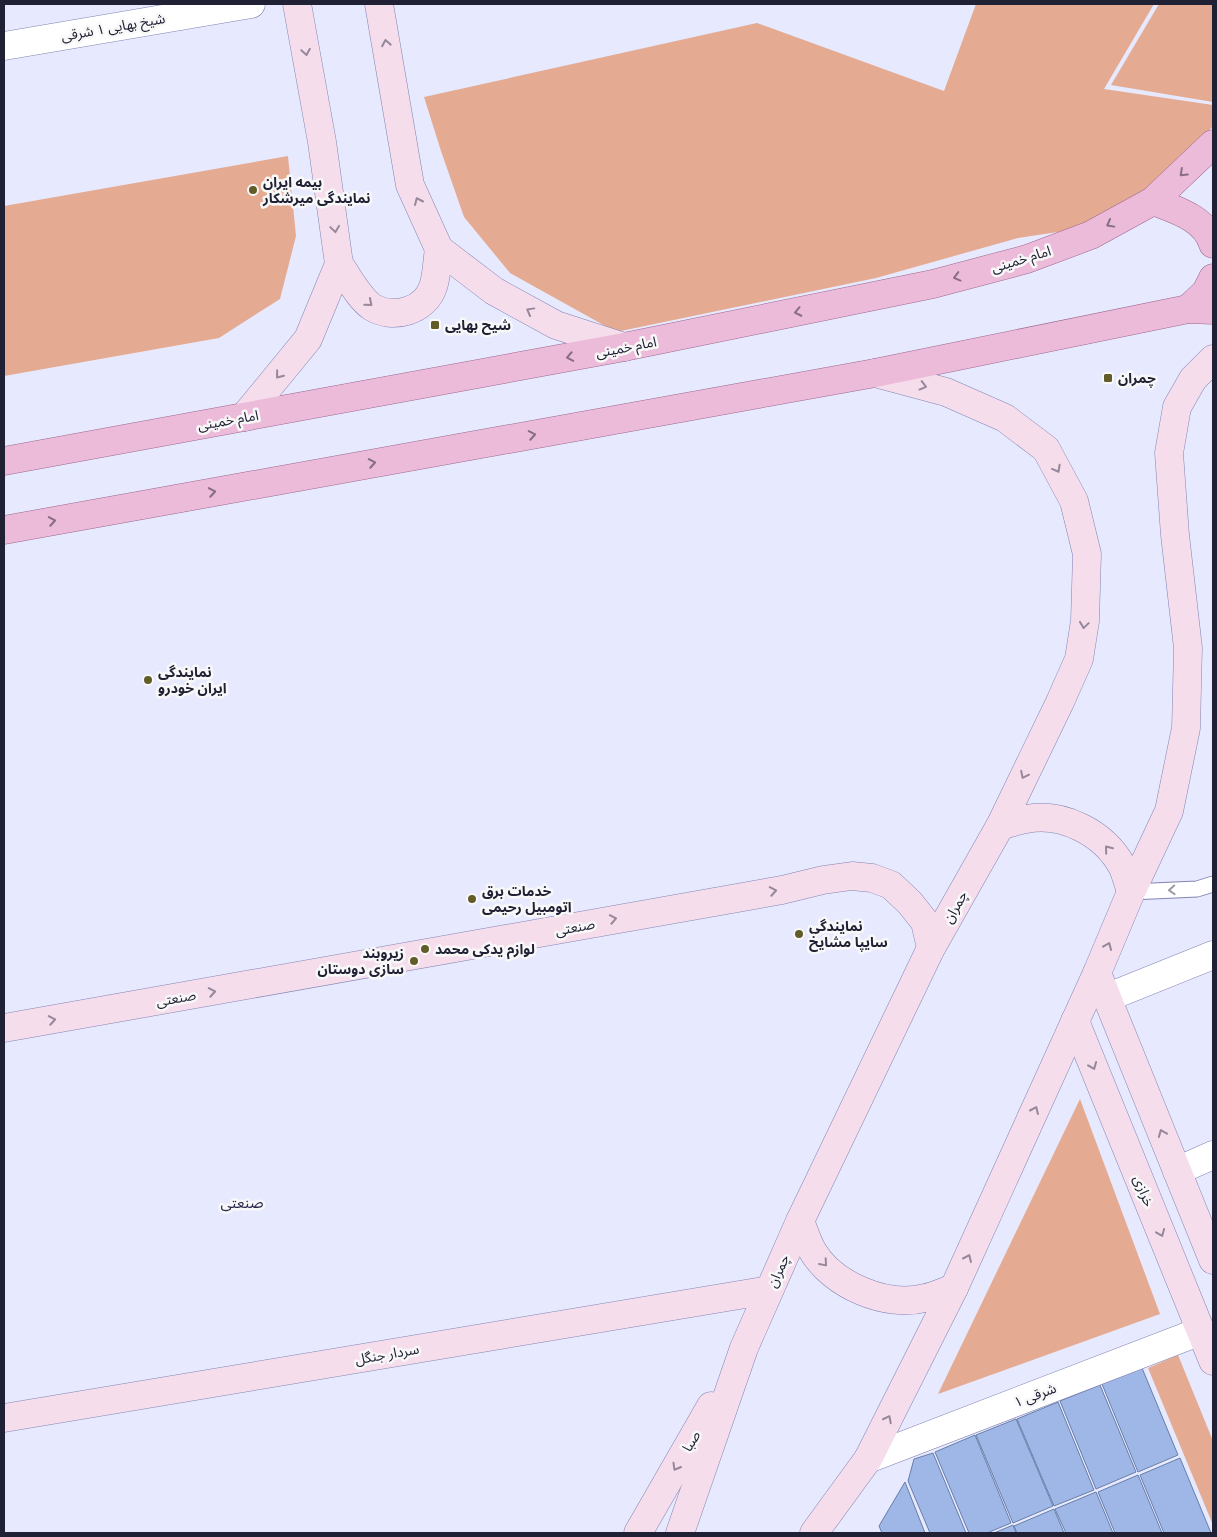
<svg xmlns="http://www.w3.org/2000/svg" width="1217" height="1537" viewBox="0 0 1217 1537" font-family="Karla,'Noto Sans Arabic',sans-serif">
  <rect width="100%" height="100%" fill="#e7e9fe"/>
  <g fill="#e5aa92">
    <polygon points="976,4 1154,4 1104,89 1213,105 1213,126 1191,151 1138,200 1071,230 1018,238 876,278 616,332 510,273 464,217 441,151 424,97 757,23 944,91"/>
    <polygon points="1159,4 1213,4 1213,102 1111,85"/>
    <polygon points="288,156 296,236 280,299 219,338 4,376 4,206"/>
    <polygon points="1080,1099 1160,1314 938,1394"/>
    <polygon points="1178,1355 1213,1441 1213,1525 1148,1368"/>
  </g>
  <g fill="#9fb7e6" stroke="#677ea9">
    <polygon points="1142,1368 1178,1455 1138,1472 1102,1384"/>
    <polygon points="1100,1385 1136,1472 1096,1489 1060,1401"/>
    <polygon points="1058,1402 1094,1490 1054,1506 1017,1419"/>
    <polygon points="1016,1419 1053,1506 1013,1523 976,1435"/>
    <polygon points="975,1435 1011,1523 987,1533 969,1533 935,1452"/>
    <polygon points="933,1453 966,1533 930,1533 908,1481 914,1459"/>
    <polygon points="1180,1458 1211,1533 1164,1533 1140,1475"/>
    <polygon points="1138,1475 1162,1533 1115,1533 1098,1492"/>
    <polygon points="905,1482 925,1533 882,1533 879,1526"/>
    <polygon points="1096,1492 1113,1533 1066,1533 1055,1509"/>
    <polygon points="1054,1509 1064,1533 1017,1533 1014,1526"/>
    <polygon points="1013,1525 1016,1533 994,1533"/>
  </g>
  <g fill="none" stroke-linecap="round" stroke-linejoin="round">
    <defs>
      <polyline id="lane" points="1131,892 1197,889 1213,884"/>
      <g id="street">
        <polyline points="4,46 251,4"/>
        <polyline points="1106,998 1213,955"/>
        <polyline points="1177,1171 1213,1155"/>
        <polyline points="868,1459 1201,1331"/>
      </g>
      <g id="secondary">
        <polyline points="379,4 410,185 439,249 494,291 556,325 624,347"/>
        <path d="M339,264c10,14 19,33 33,43 21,13 53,4 61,-20 4,-11 4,-26 6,-38"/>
        <polyline points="244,417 308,339 339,264 322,142 297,4"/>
        <path d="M1000,826c8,-2 17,-6 26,-7 37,-7 78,14 96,47 4,8 6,17 9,26"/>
        <polyline points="1097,973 1213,1260"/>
        <polyline points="1075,1021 1213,1361"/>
        <polyline points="4,1028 782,890 823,880 852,876 872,878 891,885 910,903 925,922 931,948"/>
        <path d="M800,1221c4,10 7,20 12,29 20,35 74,58 113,48 10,-2 20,-7 29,-10"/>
        <polyline points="4,1418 769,1290"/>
        <polyline points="638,1533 711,1406"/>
        <polyline points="680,1533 744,1348 800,1221 931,948 1000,826 1060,702 1079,659 1085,621 1087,554 1074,501 1046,449 1005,418 946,392 875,373"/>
        <polyline points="814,1533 868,1459 954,1288 1097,973 1131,892 1169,811 1186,728 1188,648 1175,535 1169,453 1177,407 1193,379 1213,359"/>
      </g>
      <g id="primary">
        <path d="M1153,201c23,9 52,17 60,43"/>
        <polyline points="1188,309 1206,292 1213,278"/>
        <polyline points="4,461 624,347 933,284 1027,259 1091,235 1153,201 1213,144"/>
        <polyline points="4,530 875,373 1188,309 1213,310"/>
      </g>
    </defs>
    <use href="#lane" stroke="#8384b4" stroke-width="17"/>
    <use href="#street" stroke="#8384b4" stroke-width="29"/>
    <use href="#secondary" stroke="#8384b4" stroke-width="29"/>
    <use href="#primary" stroke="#9c688f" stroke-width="29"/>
    <use href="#lane" stroke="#fff" stroke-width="15"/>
    <use href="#street" stroke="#fff" stroke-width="28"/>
    <use href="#secondary" stroke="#f5ddec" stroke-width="28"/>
    <use href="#primary" stroke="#ecbbd9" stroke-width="28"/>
  </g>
  <defs><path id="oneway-chevron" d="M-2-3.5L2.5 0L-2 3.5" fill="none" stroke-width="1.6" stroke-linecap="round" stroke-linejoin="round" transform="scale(1.25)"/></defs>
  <g stroke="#96889a">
    <use href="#oneway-chevron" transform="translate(386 43) rotate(-100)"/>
    <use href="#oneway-chevron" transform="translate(306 52) rotate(80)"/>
    <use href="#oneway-chevron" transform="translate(418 201) rotate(-114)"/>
    <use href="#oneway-chevron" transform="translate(335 229) rotate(82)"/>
    <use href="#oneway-chevron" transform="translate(369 303) rotate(40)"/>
    <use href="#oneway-chevron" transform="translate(530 311) rotate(-151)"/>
    <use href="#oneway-chevron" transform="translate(279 375) rotate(129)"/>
    <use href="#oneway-chevron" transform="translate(923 386) rotate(15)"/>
    <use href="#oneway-chevron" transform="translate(1057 469) rotate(61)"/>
    <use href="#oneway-chevron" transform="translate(1084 625) rotate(98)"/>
    <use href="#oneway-chevron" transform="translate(1024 775) rotate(116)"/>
    <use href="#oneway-chevron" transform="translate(1108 849) rotate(-129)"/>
    <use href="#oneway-chevron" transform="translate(773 891) rotate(-10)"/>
    <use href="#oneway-chevron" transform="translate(613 919) rotate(-11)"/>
    <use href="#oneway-chevron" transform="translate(1108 946) rotate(-67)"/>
    <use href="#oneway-chevron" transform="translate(212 992) rotate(-10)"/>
    <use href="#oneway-chevron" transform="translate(52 1020) rotate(-10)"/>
    <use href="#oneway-chevron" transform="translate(1093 1066) rotate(68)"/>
    <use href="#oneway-chevron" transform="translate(1035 1110) rotate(-66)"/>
    <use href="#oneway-chevron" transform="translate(1162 1133) rotate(-112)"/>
    <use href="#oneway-chevron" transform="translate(1161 1233) rotate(68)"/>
    <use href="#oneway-chevron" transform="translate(968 1258) rotate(-66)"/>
    <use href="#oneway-chevron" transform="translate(824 1263) rotate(49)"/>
    <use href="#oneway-chevron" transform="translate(888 1419) rotate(-63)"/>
    <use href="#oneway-chevron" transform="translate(676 1467) rotate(120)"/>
  </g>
  <g stroke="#866e87">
    <use href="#oneway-chevron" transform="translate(1183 173) rotate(137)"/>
    <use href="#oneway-chevron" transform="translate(1110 224) rotate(151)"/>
    <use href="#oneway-chevron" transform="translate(957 277) rotate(165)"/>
    <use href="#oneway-chevron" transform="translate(798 312) rotate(168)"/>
    <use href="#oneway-chevron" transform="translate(570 357) rotate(169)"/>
    <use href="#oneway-chevron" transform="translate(532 435) rotate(-10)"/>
    <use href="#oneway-chevron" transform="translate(372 463) rotate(-10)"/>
    <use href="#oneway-chevron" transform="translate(212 492) rotate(-10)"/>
    <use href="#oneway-chevron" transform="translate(52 521) rotate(-10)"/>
  </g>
  <use stroke="#9b9ba4" href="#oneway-chevron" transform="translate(1172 890) rotate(177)"/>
  <g fill="#615c28" stroke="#f8f8f8" stroke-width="2">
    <circle cx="253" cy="190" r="5"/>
    <rect x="430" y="320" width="10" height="10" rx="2.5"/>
    <rect x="1103" y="373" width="10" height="10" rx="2.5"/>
    <circle cx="148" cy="680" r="5"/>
    <circle cx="472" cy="899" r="5"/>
    <circle cx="799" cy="934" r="5"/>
    <circle cx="425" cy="949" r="5"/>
    <circle cx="414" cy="961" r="5"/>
  </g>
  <g text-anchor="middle" stroke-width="5" stroke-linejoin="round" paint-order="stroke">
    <g font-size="14" fill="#212135" stroke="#f8f8f8">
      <text transform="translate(113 27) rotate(-10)" y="5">شیخ بهایی ۱ شرقی</text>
      <text transform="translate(1021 259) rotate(-17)" y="5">امام خمینی</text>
      <text transform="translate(626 347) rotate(-11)" y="5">امام خمینی</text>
      <text transform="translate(228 420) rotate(-10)" y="5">امام خمینی</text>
      <text transform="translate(955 907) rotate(-61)" y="5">چمران</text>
      <text transform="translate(575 927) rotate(-11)" y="5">صنعتی</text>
      <text transform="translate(176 998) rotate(-10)" y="5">صنعتی</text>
      <text transform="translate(1144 1191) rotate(68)" y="5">خرازی</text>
      <text transform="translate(778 1271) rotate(-66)" y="5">چمران</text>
      <text transform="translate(387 1354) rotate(-10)" y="5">سردار جنگل</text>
      <text transform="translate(1035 1395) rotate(-21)" y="5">۱ شرقی</text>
      <text transform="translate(691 1441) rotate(-60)" y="5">صبا</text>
    </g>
    <g font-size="14" font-weight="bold" fill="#212135" stroke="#f8f8f8" text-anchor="start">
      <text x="263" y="187">بیمه ایران<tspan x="263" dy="16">نمایندگی میرشکار</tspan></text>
      <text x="445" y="330">شیح بهایی</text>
      <text x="1118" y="383">چمران</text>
      <text x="158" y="677">نمایندگی<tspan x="158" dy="16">ایران خودرو</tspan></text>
      <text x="482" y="896">خدمات برق<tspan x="482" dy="16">اتومبیل رحیمی</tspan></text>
      <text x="809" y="931">نمایندگی<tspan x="809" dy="16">سایپا مشایخ</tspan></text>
      <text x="435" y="954">لوازم یدکی محمد</text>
      <text x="404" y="958" text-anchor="end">زیروبند<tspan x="404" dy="16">سازی دوستان</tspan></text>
    </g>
    <g font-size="15" fill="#2a2851" stroke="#f8f8f8">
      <text x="242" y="1208">صنعتی</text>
    </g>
  </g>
  <rect width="1217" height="1537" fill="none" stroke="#212135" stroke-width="10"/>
</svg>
